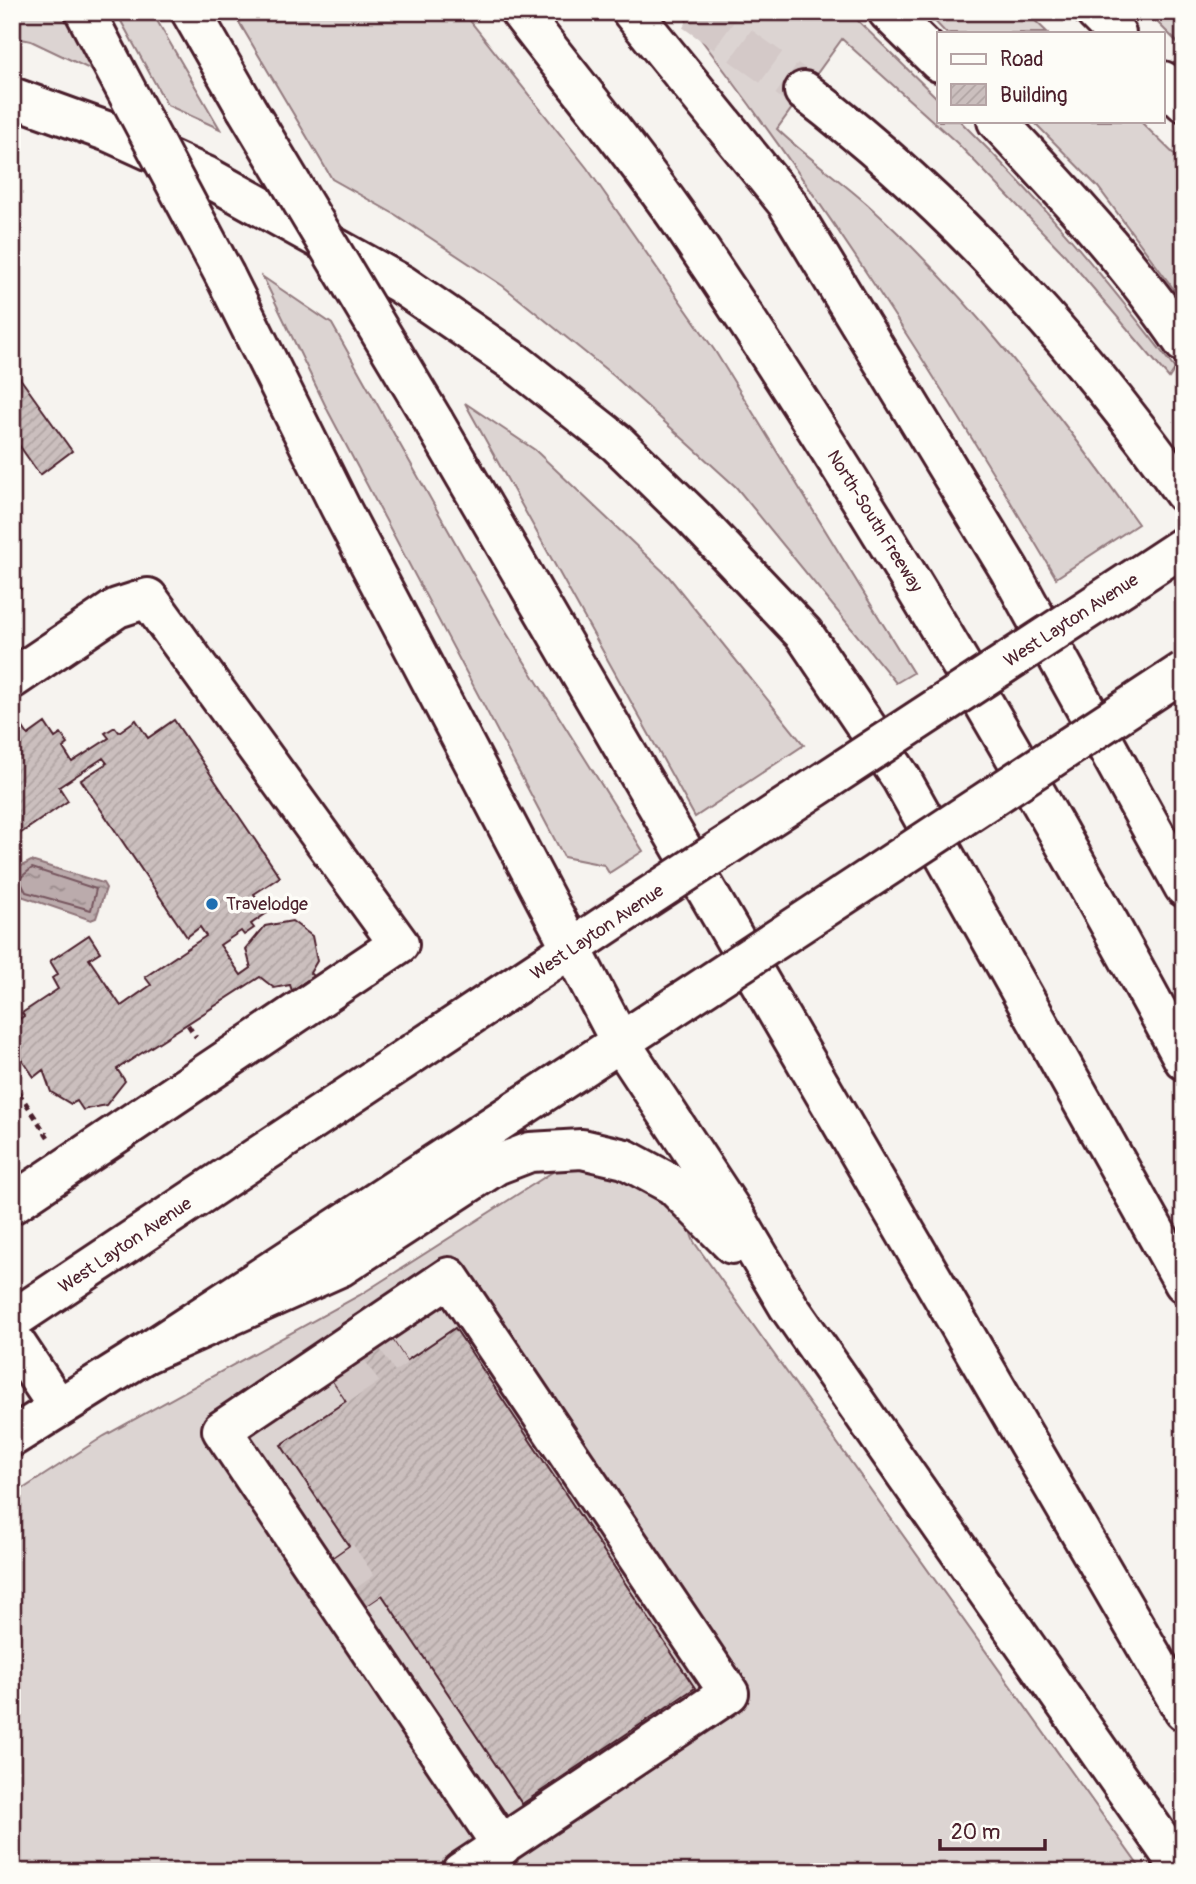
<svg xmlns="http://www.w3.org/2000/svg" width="1196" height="1884" viewBox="0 0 1196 1884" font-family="Pangolin,sans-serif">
  <defs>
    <pattern id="water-ripples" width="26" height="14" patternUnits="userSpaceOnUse" patternTransform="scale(1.75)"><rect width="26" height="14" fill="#bbabac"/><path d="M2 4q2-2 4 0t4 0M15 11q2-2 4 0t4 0" fill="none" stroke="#9a8b8c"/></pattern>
    <pattern id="building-hatch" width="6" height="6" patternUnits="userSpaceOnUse" patternTransform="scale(1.75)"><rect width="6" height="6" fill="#cbbfbe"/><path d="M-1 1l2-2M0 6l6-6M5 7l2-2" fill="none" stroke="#b0a4a3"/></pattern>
  </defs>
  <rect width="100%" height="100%" fill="#f6f3ef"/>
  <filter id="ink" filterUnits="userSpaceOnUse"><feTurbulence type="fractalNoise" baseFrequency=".0143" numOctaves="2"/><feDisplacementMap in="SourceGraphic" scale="14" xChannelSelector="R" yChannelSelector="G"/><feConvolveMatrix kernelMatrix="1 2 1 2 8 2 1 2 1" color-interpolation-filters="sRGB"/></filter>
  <g filter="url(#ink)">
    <g fill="#dcd4d2" stroke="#937a7e" stroke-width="2">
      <polygon points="12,12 63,12 98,73 31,41 12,37"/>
      <polygon points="116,12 152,12 220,129 167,105"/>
      <polygon points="233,12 463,12 587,168 715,351 913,673 896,683 736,487 614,376 503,286 396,215 332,179"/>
      <path d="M680,12h169l90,88v21h21c80,78 147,159 215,248l-6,9 -104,-123 -108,-112 -115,-104 -65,90c28,27 61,49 90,75 103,93 190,207 271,320l-82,54c-117,-198 -235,-384 -376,-566z"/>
      <polygon points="926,12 1026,12 1048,33 946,33"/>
      <polygon points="1147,12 1184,12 1184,49"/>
      <polygon points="1033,121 1140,121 1184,164 1184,303 1098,187"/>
      <polygon points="263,277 332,324 504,629 643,851 609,873 604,865 564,857 328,411"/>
      <polygon points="465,403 535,450 669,577 804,745 695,817"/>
      <path d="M562,1166c50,3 116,22 132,76l449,630h-1131v-376l92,-60 256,-141z"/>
    </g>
    <polygon fill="url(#water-ripples)" stroke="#8e7378" stroke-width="2" points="31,861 103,883 106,888 96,918 91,920 18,895 12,884 14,870"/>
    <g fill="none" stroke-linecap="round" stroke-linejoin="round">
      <polygon stroke="#77575f" stroke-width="2" points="32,868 96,889 91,910 26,892 19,879"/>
    </g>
    <g fill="url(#building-hatch)" stroke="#4a1f2b" stroke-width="2">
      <polygon points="12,367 72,451 40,475 12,435"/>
      <polygon points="14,714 28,735 45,723 55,738 61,734 68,744 63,748 72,762 109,738 105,733 115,727 119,732 136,720 148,738 174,720 280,877 254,894 267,913 251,924 254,928 244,935 241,931 220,945 241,975 251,968 246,949 265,926 292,921 312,936 317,961 310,973 313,976 292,991 290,985 274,988 260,977 117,1069 125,1081 106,1105 83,1110 77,1101 71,1104 51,1092 43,1070 34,1077 12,1045 12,1024 24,1016 22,1013 58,989 52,978 58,974 50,961 89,935 100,952 89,959 121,1006 151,985 145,977 206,936 200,927 187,937 81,780 107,763 103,758 59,787 68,801 12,839"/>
      <polygon points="455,1328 695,1688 522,1804 382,1595 358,1611 325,1563 349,1546 281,1445 346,1401 325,1368 385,1329 406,1361"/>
    </g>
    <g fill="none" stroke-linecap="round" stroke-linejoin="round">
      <g stroke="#d4c9c8" stroke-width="38" stroke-dasharray="38 19" stroke-linecap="butt">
        <polyline points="337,1387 397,1347"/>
        <polyline points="337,1555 370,1603"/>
      </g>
      <polyline stroke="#d4c9c8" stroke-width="38" stroke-dasharray="38 19" stroke-linecap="butt" points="694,12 804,91"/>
      <defs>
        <g id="minor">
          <polyline points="12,679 117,608 148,598 399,944 12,1204"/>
          <polyline points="12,1338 58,1407"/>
          <polyline points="461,1872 729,1693 449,1277 222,1430 502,1846"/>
        </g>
        <g id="major">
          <polyline points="1140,575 1184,546"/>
          <polyline points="12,1320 630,909"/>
          <polyline points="12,1437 143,1355 683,1001"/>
        </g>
        <g id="highway">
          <polyline points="85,12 109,58"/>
          <polyline points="191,12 246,108"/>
          <path d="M520,12c54,71 113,140 163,213 183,269 347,549 501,835"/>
          <polyline points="632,12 787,203 1010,571 1184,887"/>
          <polyline points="888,12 939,62"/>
          <polyline points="1095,12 1116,33"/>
          <polyline points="1163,81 1184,102"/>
          <path d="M804,91c148,113 272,250 380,402"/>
          <polyline points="12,97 109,132 206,176 401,284 516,363 617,443 694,518 804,634 901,778 1184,1283"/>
          <path d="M997,121c66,70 133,142 187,222"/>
          <polyline points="225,276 340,507 621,1043 735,1216 789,1307 1183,1872"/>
          <polyline points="434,422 1184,1711"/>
          <polyline points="143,1355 340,1267 496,1165 530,1152 582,1149 625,1159 673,1185 732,1244"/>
        </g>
      </defs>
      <use href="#minor" stroke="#4a1f2b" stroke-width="44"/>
      <use href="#major" stroke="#4a1f2b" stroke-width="44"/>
      <use href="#highway" stroke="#4a1f2b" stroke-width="44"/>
      <g stroke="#4a1f2b" stroke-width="4.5" stroke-dasharray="7 5" stroke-linecap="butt">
        <polyline points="12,536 16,541 12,544"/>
        <polyline points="12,577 20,588 12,594"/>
        <polyline points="188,1025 196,1037"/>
        <polyline points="12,1082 48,1137"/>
      </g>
      <use href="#minor" stroke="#fdfcf7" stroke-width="38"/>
      <use href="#major" stroke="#fdfcf7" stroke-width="38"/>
      <use href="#highway" stroke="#fdfcf7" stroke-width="38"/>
      <defs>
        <g id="major-bridge">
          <polyline points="630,909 1140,575"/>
          <polyline points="683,1001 1184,671"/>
        </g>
        <g id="highway-bridge">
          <polyline points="109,58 225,276"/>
          <polyline points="246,108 434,422"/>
        </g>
      </defs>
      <use href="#major-bridge" stroke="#4a1f2b" stroke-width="44" stroke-linecap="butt"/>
      <use href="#highway-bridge" stroke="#4a1f2b" stroke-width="44" stroke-linecap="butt"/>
      <use href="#major-bridge" stroke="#fdfcf7" stroke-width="38"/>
      <use href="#highway-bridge" stroke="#fdfcf7" stroke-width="38"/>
    </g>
  </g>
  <circle fill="#1f6fb2" stroke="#fdfcf7" stroke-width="2.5" cx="212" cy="904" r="7"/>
  <g text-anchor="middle" stroke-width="7" stroke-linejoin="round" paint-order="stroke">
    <g font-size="18" fill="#4a1f2b" stroke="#fdfcf7">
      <text transform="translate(875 521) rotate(58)" y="6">North-South Freeway</text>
      <text transform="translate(1071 620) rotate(-33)" y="6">West Layton Avenue</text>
      <text transform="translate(597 932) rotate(-34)" y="6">West Layton Avenue</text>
      <text transform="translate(125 1245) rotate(-34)" y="6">West Layton Avenue</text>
    </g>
    <g font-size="18" fill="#4a1f2b" stroke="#fdfcf7" text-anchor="start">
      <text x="226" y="910">Travelodge</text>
    </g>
  </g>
  <rect width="1196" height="1884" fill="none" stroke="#fdfcf7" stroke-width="42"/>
  <rect x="21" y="21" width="1154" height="1842" fill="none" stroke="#4a1f2b" stroke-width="2.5" filter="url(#ink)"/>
  <rect x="937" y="32" width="228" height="91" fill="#fdfcf7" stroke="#b5a4a5" stroke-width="2"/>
  <rect x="951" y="54" width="35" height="10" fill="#fdfcf7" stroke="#b5a4a5" stroke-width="2"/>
  <text x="1000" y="66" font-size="21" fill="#4a1f2b">Road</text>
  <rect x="951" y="84" width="35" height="21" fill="url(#building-hatch)" stroke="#b5a4a5" stroke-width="2"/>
  <text x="1000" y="102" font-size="21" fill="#4a1f2b">Building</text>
  <path d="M940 1839v10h105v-10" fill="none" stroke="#4a1f2b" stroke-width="3.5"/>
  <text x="951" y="1839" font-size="21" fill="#4a1f2b" stroke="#fdfcf7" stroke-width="5" paint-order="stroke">20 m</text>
</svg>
